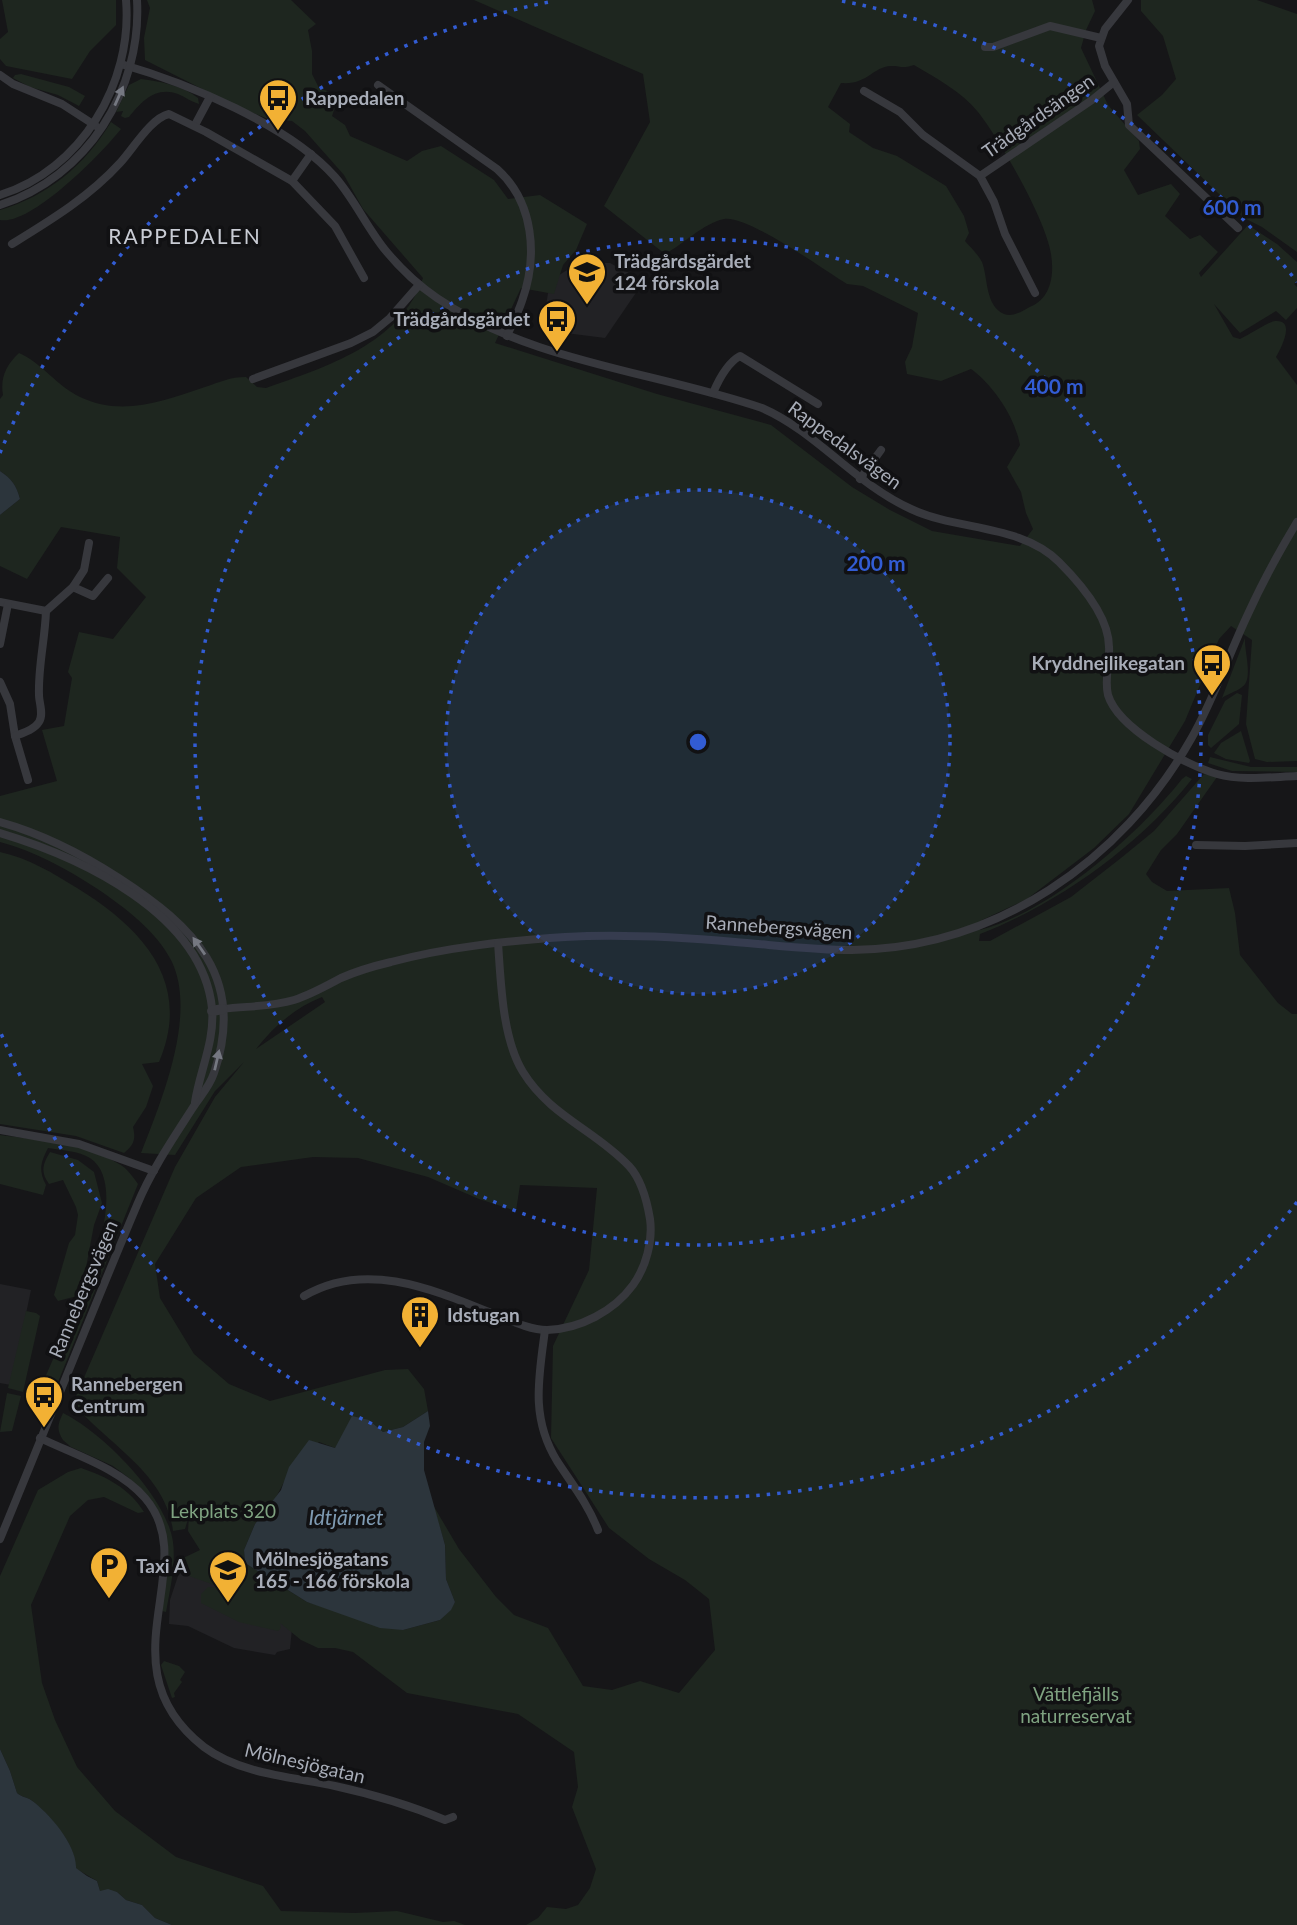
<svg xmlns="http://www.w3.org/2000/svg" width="1297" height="1925" viewBox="0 0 1297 1925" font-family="Lato,sans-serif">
  <rect width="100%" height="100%" fill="#161618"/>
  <g fill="#222225">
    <polygon points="578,263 610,263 644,281 605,338 542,330 550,281"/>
    <polygon points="0,1284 31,1290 11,1385 0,1383"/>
    <polygon points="210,1560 294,1608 290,1649 277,1652 275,1655 234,1648 188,1626 169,1624 170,1600 179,1573"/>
  </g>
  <g fill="#1e261f" fill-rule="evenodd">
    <polygon points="2,0 116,0 116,25 90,51 72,79 6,66 0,59 0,39 8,32"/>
    <path d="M147,0h144l25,24 -8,6 4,21v23l7,14 11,4 6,12 -4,12 13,9 5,11 57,25 15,-10 19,-5 53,34 14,19 32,-4 47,29 -11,26 -13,15 -9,29 -33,-6 -26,55 162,51 114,31 81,62 38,23 42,21 88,15 13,-17 -7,-16 -5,-21 -14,-25 13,-22c-5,-28 -27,-60 -49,-76l-30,12 -34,-7 -2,-12 7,-15 6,-34 -55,-27 -16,-2c-23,-14 -99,-69 -123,-65 -22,5 -40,25 -59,35l-61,-48 46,-84 -7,-48 -169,-74h618l3,11 -9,19 -5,18 27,57 31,36 1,8 -16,21 14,25 33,-11 9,10 -15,22 25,23 10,-4 18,17 -19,21 2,4 47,-52 29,19 20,18v19l-3,3 3,3v21l-11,12 -10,-9 -36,22 -26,-29 19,33 7,2c9,-4 28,-17 35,-18 22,-2 5,29 1,36l21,28v376l-30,1 -12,-3 -9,-35 6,-84 -21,-14 -12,13 -34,82 -56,93 -35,34 -67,51 -45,21 -2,10c70,-18 158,-95 202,-151l4,-3 6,3c-52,66 -134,125 -212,155l-1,7h11l81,-44 50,-39 33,-27 50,-57 13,3 -40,57 -16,16 -15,24 6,8 15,9 62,-3 6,25 5,42 38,48 14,11h5v911h-771l12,-7 9,-11 19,2 12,-4 12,-17 6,-19 -24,-62 6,-20 -4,-35 -56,-38 -111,-21 -54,-41 -18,-4h-17l-17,-8 -21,-17 1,5 -3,3 -39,-9 -38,-19v-9l7,-7 15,1 -48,-17 4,-11 21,-10 -12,-19 1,-15 -4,13 -12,2c-7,-58 -66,-87 -100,-128l102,-236 40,-70 29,-35 -29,29 -40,64 -34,-2c20,-51 56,-137 31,-191 -15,-31 -48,-55 -76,-74 -29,-19 -62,-37 -96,-46v-46l57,-15 -15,-51 22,-4 8,-48 -4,-6 11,-40 34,7 33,-42 -29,-29 3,-31 -59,-10 -34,52 -27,-13v-51l20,-16c-4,-14 -8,-20 -20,-28v-72l3,-4c-3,-17 3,-30 16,-42 23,10 38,33 61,44 42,20 83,4 125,-10 15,-5 25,-10 41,-10l11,10 9,1c60,-21 134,-44 157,-110l-60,-69 -19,-34 -39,-44 -13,-10 -24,-2 -32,-13 -91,-46 -1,-22 6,-30zM914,65c22,13 48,27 64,47 22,28 68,108 73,142 3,19 1,41 -17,51 -9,4 -20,13 -30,9 -19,-8 -16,-37 -22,-52 -4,-8 -12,-15 -17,-21l4,-8 -5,-17 -18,-30 -49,-30 -24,-8 -24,-16 1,-8 -22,-17 13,-24c27,2 31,-16 50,-17 11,0 10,3 23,-1zM322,997l3,5 -69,47c18,-23 40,-42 66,-52zM313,1157l45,1 70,19 51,22 37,12 4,-26 77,3 -8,82 -36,76 -2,92 58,90 40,31 36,21 24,19 6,51 -36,43 -39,-12 -28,9 -29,-4 -35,-58 -34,-13 -18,-18 -37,-48 -26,-44 12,40 1,34 9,23 -15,18 -37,10 -96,-28 -62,-39 -1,-13 11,-26 19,-23 10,-19 35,-40 16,6 34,-28 14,12 20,-5 25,-16 -4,-22 -16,-20 -23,1 -115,31 -41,-17 -35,-30 -34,-56 -5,-34 41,-66 45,-31z"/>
    <polygon points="1141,0 1257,0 1297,14 1297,252 1262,227 1244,218 1137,115 1162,95 1176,79 1163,36 1141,11"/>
    <polygon points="21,74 69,87 85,96 79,106 58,95 30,87 13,78 15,75"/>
    <path d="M141,79c19,2 42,7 57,19l1,6c-7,-2 -14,-7 -21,-10 -22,-8 -36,7 -49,23l-4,1 -4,-2 2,-5 -7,1 13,-27z"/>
    <path d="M111,122l10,7c-19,24 -90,97 -121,91v-10c48,-14 85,-45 111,-88z"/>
    <path d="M1245,638c-1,13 9,42 -3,49 -6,5 -13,6 -20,11z"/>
    <polygon points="1237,693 1242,695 1239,724 1211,748 1208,745 1208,735 1225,701"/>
    <polygon points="1241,731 1250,761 1249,763 1226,759 1214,753 1221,743"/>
    <polygon points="1210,757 1251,767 1297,767 1297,772 1232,771 1208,763"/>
    <path d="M0,852c28,6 53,21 77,36 65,40 116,94 82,174l-17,2 11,22 -7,21 -13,20c3,12 1,18 -9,26l-48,-17 -76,-12z"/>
    <path d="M0,1135c39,5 85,8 119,29 8,4 14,13 19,20l-88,218 -13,-6 44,-101 -23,6 -4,-6 15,-52 6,-8 3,-20 -2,-8 -13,-27 -14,4c-9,-12 -6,-20 1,-32l28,8 16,12 8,31 -8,22 -13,69c14,-30 44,-113 9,-136 -11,-7 -29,-8 -42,-10 -7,14 -10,22 -2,37l-3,10 -43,-11z"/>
    <polygon points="26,1311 36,1313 40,1316 23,1392 8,1388"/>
    <polygon points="7,1393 21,1396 12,1431 0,1432"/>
    <path d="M63,1413c39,19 104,84 110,129 3,22 -3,48 -7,70l-4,-1 5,-38v-31l-3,-14 -22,-38 -13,-12 -16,-12 -42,-19 -8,-7c-7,-11 -5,-16 0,-27z"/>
    <path d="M81,1468c26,9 48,20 63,44l-6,1 -34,-16 -16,3 -18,16 -39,89 11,78 13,37 22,47 38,44 61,46 87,29 18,25 74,2 42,-2 46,11 11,-1 11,4h-293l-17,-7 -13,-13 -16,-5 -9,-8 -17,-1 -3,-10 -22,-13c3,-22 -27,-55 -44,-68 -4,-3 -10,-3 -14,-7l-7,-22 -10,-22v-173l38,-86 30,-18z"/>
    <polygon points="164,1661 179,1666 185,1672 180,1680 182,1682 174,1693 175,1697 172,1698 161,1665"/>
  </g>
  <g fill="#2c353c">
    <path d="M0,471c12,8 16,14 20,28l-20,16z"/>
    <polygon points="428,1411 430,1426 424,1442 424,1470 445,1545 446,1579 455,1602 451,1610 440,1620 403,1630 380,1628 307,1602 245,1563 244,1550 255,1524 281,1490 289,1467 309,1440 335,1448 352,1416 369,1420 383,1432 403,1427"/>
    <path d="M0,1749l10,22 7,22c4,4 10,4 14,7 18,13 46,45 45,68l11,8 10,5 3,10 8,-2 9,3 9,8 16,5 13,13 17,7h-172z"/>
  </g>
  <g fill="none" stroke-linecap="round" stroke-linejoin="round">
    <g stroke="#37383d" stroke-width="8">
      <polyline points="1128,0 1105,29 1099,46 1105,66 1127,104 1129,125 1238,228"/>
      <polyline points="985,47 993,47 1050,26 1101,38"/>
      <path d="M121,64c66,19 168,61 214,113 20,23 32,51 51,74 14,17 32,34 51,47 96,65 217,73 325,110 55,24 93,76 149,101 47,22 110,15 148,53 21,21 50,55 50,85 1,16 -5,32 -1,48 10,33 77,70 109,79 25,7 54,3 80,2"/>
      <polyline points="0,75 13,84 62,104 96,126"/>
      <path d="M378,85l119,84c37,33 41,87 25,132 -4,12 -10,23 -15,35"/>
      <polyline points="864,91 900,112 923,135 980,176 994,202 1005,234 1035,293"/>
      <polyline points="195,125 210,97"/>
      <polyline points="980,176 1092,100 1114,82"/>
      <polyline points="292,181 311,154"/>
      <path d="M0,195c81,-25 133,-112 126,-195"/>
      <path d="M0,205c87,-28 142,-115 137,-205"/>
      <path d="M12,244c39,-24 77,-47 108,-81 13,-14 31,-45 49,-49l37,18 86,49 43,45 29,52"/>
      <polyline points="253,379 351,343 373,332 390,318 419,285"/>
      <path d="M713,393c6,-14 14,-30 27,-37l78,48"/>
      <polyline points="860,479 881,450"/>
      <polyline points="73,587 93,596 108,578"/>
      <polyline points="0,602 46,611 73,587 84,570 89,543"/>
      <polyline points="0,644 8,604"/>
      <polyline points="0,682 10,704 15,736 28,780"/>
      <path d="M15,736c8,-3 19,-6 24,-14 5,-8 0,-19 0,-27 -1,-29 6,-55 7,-84"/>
      <path d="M0,822c43,12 82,32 119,56 74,48 128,99 95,195 -5,15 -14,23 -22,36 -20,31 -41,62 -55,96 -47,111 -91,223 -137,334"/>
      <path d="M0,833c80,24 202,80 212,175 3,33 -12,62 -17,94"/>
      <polyline points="1196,845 1245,846 1297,843"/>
      <path d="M223,1009c23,-3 48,-2 71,-9 16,-5 32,-14 47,-22 16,-7 33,-12 50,-16 56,-15 116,-21 174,-25 57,-3 114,0 170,5 39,3 78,8 117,8 143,-1 270,-89 339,-211 23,-40 37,-83 57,-125 14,-31 31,-62 49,-92"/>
      <polyline points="0,1130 79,1144 154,1171"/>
      <path d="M304,1296c61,-36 128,-7 187,17 16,6 38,17 56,17 33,-1 67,-19 86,-45 13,-18 20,-44 17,-66 -3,-18 -8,-39 -21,-53 -34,-36 -79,-50 -106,-94 -21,-34 -22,-90 -25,-129"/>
      <path d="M545,1330c-6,47 -15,87 12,131 15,23 31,43 41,69"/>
      <path d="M40,1438c35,17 79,30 105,60 59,68 -45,168 59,249 36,27 88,30 131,39 41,9 72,18 110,34l8,-3"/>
    </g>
    <polyline stroke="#37383d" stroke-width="10" points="212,1011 223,1009"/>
  </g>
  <defs><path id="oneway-solid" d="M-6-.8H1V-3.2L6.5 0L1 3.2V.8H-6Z" transform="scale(1.75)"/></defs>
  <g fill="#757881">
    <use href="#oneway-solid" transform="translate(119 96) rotate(-66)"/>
    <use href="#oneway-solid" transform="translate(199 946) rotate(-125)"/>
    <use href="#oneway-solid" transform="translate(217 1060) rotate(-77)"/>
  </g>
  <circle cx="698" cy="742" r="252" fill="#325cd3" fill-opacity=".12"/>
  <g fill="none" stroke="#325cd3" stroke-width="3.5" stroke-dasharray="3.5 7">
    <circle cx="698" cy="742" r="252"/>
    <circle cx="698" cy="742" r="503"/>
    <path d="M1297 1202A755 755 0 0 1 0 1031M0 453A755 755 0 0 1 554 1M842 1A755 755 0 0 1 1297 282"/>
  </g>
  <defs>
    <symbol id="bus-pin" viewBox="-11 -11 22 30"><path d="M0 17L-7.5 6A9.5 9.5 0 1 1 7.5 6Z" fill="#f2b134" stroke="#111113"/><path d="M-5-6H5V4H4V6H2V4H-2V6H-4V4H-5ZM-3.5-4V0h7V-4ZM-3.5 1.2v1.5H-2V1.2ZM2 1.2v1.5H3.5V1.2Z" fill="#111"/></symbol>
    <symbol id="school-pin" viewBox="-11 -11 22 30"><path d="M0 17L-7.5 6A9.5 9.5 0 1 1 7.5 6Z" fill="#f2b134" stroke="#111113"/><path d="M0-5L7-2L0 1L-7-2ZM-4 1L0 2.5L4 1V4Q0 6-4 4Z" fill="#111"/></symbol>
    <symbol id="building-pin" viewBox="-11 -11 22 30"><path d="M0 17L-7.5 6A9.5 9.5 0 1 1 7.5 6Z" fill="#f2b134" stroke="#111113"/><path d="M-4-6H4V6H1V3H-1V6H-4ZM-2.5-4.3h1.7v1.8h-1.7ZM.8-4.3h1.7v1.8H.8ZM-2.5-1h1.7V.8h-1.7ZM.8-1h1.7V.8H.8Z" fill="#111"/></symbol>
    <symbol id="parking-pin" viewBox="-11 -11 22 30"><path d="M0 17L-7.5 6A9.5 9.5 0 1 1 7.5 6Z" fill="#f2b134" stroke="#111113"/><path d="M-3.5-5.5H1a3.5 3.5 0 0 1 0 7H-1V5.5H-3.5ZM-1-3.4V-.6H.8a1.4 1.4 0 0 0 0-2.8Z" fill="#111"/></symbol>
  </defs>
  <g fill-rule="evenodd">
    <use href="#bus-pin" x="256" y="76" width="44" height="60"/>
    <use href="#school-pin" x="565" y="250" width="44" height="60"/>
    <use href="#bus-pin" x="535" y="297" width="44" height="60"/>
    <use href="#bus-pin" x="1190" y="641" width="44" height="60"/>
    <use href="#building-pin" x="398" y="1293" width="44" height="60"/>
    <use href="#bus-pin" x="22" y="1373" width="44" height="60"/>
    <use href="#parking-pin" x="87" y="1544" width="44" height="60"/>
    <use href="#school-pin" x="206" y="1548" width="44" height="60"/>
  </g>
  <g text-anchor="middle" stroke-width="7" stroke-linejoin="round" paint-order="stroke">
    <g font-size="19" font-weight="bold" fill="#a8adb8" stroke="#111113" text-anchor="start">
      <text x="305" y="105">Rappedalen</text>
      <text x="614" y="268">Trädgårdsgärdet<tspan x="614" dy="22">124 förskola</tspan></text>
      <text x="530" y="326" text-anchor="end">Trädgårdsgärdet</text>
      <text x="1185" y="670" text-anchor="end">Kryddnejlikegatan</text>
      <text x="447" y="1322">Idstugan</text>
      <text x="71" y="1391">Rannebergen<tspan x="71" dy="22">Centrum</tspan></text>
      <text x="255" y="1566">Mölnesjögatans<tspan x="255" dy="22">165 - 166 förskola</tspan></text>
      <text x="136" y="1573">Taxi A</text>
    </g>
    <g font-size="19" fill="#a8adb8" stroke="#111113">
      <text transform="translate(1038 116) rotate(-35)" y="7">Trädgårdsängen</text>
      <text transform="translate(845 445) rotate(36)" y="7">Rappedalsvägen</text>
      <text transform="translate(779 927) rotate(4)" y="7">Rannebergsvägen</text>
      <text transform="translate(83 1289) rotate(-67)" y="7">Rannebergsvägen</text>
      <text transform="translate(305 1763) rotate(13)" y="7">Mölnesjögatan</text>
    </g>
    <g font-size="19" fill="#7fa381" stroke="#111113">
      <text x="223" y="1518">Lekplats 320</text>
      <text x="1076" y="1701">Vättlefjälls<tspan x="1076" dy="22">naturreservat</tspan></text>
    </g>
    <g font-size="21" letter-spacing="2" fill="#c9ccd4" stroke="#111113">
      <text x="185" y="244">RAPPEDALEN</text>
    </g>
    <g font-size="21" font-style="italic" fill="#7f9bb3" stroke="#111113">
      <text x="346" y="1525">Idtjärnet</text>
    </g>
  </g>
  <circle cx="698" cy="742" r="10" fill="#325cd3" stroke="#111113" stroke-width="3.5"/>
  <g font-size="21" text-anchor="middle" font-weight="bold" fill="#325cd3" stroke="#111113" stroke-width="7" stroke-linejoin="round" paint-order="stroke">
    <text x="1232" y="215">600 m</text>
    <text x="1054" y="394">400 m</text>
    <text x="876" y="571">200 m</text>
  </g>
</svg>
